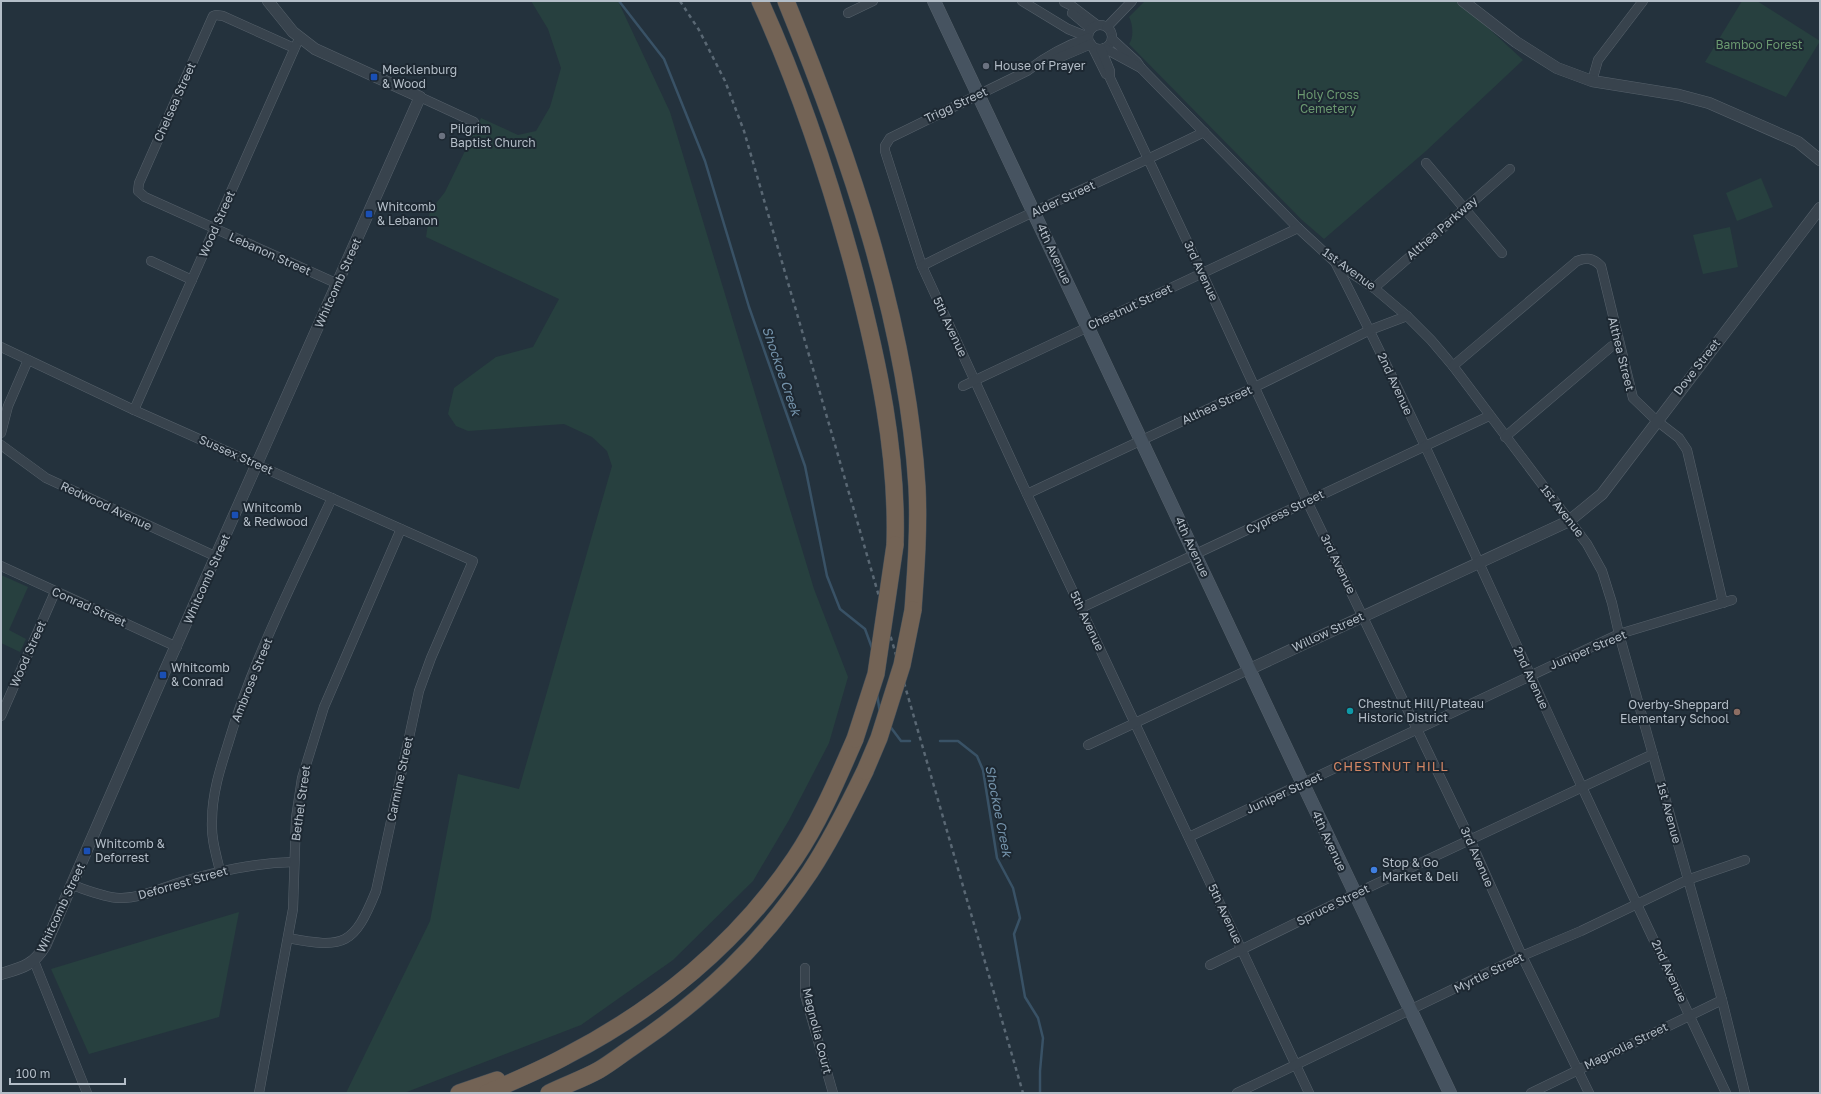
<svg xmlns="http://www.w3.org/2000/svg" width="1821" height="1094" viewBox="0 0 1821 1094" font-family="'Golos Text',sans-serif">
  <rect width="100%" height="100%" fill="#24323d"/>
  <g fill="#27403f">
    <polygon points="531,1 618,1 670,112 814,589 848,677 829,743 789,820 753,881 673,960 581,1025 404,1093 346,1093 430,921 458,774 519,789 612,466 607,451 592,437 564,424 468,431 456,426 448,414 454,388 496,357 533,347 559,299 426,237 430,211 445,192 481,118 518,135 536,131 550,107 561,68 548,29"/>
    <path d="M1145,1h314l64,59 -97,91 -102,88 -22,-19 -173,-176c5,-6 4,-20 0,-27z"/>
    <polygon points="1742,1 1757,1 1820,41 1786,97 1705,62"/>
    <polygon points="1761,178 1773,207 1737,221 1726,193"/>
    <polygon points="1730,227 1738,267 1703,274 1693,235"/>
    <polygon points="1,575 28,587 9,630 26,639 20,652 1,643"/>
    <polygon points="239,912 219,1017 89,1054 51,969"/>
  </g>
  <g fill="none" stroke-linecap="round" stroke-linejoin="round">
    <g stroke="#395266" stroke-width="2.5">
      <polyline points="619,1 664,59 705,161 749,307 805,466 827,576 840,609 865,629 872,648"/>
      <polyline points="877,694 880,713"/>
      <polyline points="889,725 901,741 910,741"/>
      <polyline points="940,741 958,741 977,756 983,770 997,858 1013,888 1020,918 1014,934 1025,997 1038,1018 1043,1038 1040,1071 1040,1093"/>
    </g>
    <defs>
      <g id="minor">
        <polyline points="1022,1 1068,29 1088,37"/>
        <polyline points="1064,2 1072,6 1097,25"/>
        <polyline points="848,13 873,1"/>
        <polyline points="1072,13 1091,29"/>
        <circle cx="1100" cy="37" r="12"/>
        <polyline points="1107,27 1132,1"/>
        <path d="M1088,38c-21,7 -43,19 -61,33l-137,67 -5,8v5l37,115 105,228 282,599"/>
        <polyline points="1112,39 1137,62 1141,68 1298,228 1336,263 1374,288 1407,316 1431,340 1453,366 1587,544 1602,571 1612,603 1619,634 1722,1000 1745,1093"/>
        <polyline points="1092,46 1106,74"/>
        <polyline points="294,48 223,16 216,15 213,16 139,183 138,191 145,197 338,284"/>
        <polyline points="1104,48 1141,68"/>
        <polyline points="1101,49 1110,71 1110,78 1202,273 1307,501 1468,835 1522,956 1589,1093"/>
        <polyline points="1056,59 1091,44"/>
        <polyline points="1592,81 1598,60 1643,1"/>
        <polyline points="420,97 474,122"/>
        <polyline points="1426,163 1502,253"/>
        <polyline points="151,261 192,280"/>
        <path d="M1336,264c69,134 130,271 193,408 64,141 131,281 197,421"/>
        <path d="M922,266c93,-48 189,-88 282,-134"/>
        <polyline points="1374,288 1510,169"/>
        <path d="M1,347l133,63 339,151 -42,97 -12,33 -43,200c-22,54 -31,58 -88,47"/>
        <path d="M1453,366l124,-105c10,-4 16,-3 24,5l32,132 24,23 22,17 8,12 36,153"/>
        <polyline points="963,386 1298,228"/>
        <polyline points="134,410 297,43"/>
        <polyline points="1,433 8,406 28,360"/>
        <polyline points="1505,437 1612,346 1619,344"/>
        <polyline points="1,445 46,478 217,557"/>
        <polyline points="1027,494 1255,387 1370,330 1407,316"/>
        <polyline points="1,566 177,647"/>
        <polyline points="1081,608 1489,416"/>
        <polyline points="1,716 55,592"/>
        <polyline points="1088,745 1250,669"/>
        <polyline points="1189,837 1619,634 1732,600"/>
        <path d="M220,871c-4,-17 -9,-33 -8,-50 0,-27 8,-52 16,-77 25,-85 67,-166 104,-246"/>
        <path d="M72,885c15,5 31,12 47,13 21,1 42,-10 62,-16 39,-11 72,-19 113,-20"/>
        <polyline points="34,961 87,1093"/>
        <polyline points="1210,965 1363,890 1653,754"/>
        <polyline points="805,968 805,995 833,1093"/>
        <polyline points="259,1093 293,909 296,818 302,778 324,707 401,529"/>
        <polyline points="1237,1093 1522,956 1581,931 1687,880 1745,860"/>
        <polyline points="1531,1093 1722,1000"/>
      </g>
      <g id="tertiary">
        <polyline points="1463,1 1516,42 1557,68 1592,81 1679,95 1709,103 1798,142 1820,160"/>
        <polyline points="1250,669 1569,521 1602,494 1820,208"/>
        <path d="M1,974c20,-6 32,-8 44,-28l118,-271 257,-578 -105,-48 -22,-17 -25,-31"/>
      </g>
      <path id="secondary" d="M934,1c173,364 342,729 516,1092"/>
      <g id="motorway">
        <path d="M760,1c40,88 70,179 95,272 23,88 43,180 40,272"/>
        <path d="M786,1c62,151 121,322 131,486 2,41 -1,82 -4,123"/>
        <polyline points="459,1093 497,1080"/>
        <path d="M487,1093c26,-12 54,-23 79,-37 91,-47 172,-113 229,-198 25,-37 42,-78 60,-119"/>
        <path d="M549,1093c16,-8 34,-14 50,-23 12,-7 23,-16 35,-24 71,-48 128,-102 176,-174 21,-32 38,-66 55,-101"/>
      </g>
    </defs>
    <use href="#minor" stroke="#56616b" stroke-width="10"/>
    <use href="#tertiary" stroke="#56616b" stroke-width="12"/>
    <use href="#secondary" stroke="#56616b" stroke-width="14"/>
    <use href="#motorway" stroke="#434e58" stroke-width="18"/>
    <use href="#minor" stroke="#38434d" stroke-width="9"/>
    <use href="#tertiary" stroke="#38434d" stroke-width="11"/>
    <use href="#secondary" stroke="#465360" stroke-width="13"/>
    <use href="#motorway" stroke="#736355" stroke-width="17"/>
    <polyline stroke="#5a6874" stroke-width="2.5" stroke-dasharray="4 4" stroke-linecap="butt" points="680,1 699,30 725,81 744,131 1023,1093"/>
    <defs>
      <g id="motorway-bridge">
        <polyline points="855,739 876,674 895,545"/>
        <polyline points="865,771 879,738 902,665 913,610"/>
      </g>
    </defs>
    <use href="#motorway-bridge" stroke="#434e58" stroke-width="18" stroke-linecap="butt"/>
    <use href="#motorway-bridge" stroke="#736355" stroke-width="17"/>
  </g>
  <g fill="#6b7280" stroke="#1d2832" stroke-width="1.5">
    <circle cx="986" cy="66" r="4"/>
    <circle cx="442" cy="136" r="4"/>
  </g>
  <g fill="#1a4fb4" stroke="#1d2832" stroke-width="1.5">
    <rect x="370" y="73" width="8" height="8" rx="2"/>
    <rect x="365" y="210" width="8" height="8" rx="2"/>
    <rect x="231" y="511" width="8" height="8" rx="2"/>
    <rect x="159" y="671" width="8" height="8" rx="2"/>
    <rect x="83" y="847" width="8" height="8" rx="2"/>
  </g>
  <circle fill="#0f9aa8" stroke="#1d2832" stroke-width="1.5" cx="1350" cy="711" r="4"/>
  <circle fill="#8d6e63" stroke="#1d2832" stroke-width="1.5" cx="1737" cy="712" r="4"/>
  <circle fill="#3f7fe0" stroke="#1d2832" stroke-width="1.5" cx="1374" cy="870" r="4"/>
  <g text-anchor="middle" stroke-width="4" stroke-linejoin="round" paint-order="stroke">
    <g font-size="12" fill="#6b9970" stroke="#1d2832">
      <text x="1759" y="49">Bamboo Forest</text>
      <text x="1328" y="99">Holy Cross<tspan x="1328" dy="14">Cemetery</tspan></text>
    </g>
    <g font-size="12" fill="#b4bec8" stroke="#1d2832" text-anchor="start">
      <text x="994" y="70">House of Prayer</text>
      <text x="382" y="74">Mecklenburg<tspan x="382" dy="14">&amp; Wood</tspan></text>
      <text x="450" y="133">Pilgrim<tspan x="450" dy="14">Baptist Church</tspan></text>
      <text x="377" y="211">Whitcomb<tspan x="377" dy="14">&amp; Lebanon</tspan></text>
      <text x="243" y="512">Whitcomb<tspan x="243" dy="14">&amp; Redwood</tspan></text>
      <text x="171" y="672">Whitcomb<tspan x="171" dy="14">&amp; Conrad</tspan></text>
      <text x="1358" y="708">Chestnut Hill/Plateau<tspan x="1358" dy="14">Historic District</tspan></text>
      <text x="1729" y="709" text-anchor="end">Overby-Sheppard<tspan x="1729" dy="14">Elementary School</tspan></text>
      <text x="95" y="848">Whitcomb &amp;<tspan x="95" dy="14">Deforrest</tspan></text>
      <text x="1382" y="867">Stop &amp; Go<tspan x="1382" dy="14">Market &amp; Deli</tspan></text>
    </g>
    <g font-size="12" fill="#b4bec8" stroke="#1d2832">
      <text transform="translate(175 102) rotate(-66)" y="4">Chelsea Street</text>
      <text transform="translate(956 105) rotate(-25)" y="4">Trigg Street</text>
      <text transform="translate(1063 199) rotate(-25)" y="4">Alder Street</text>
      <text transform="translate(217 224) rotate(-66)" y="4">Wood Street</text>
      <text transform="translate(1442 228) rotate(-41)" y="4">Althea Parkway</text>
      <text transform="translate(270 254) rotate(24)" y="4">Lebanon Street</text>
      <text transform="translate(1054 254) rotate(65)" y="4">4th Avenue</text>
      <text transform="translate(1349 269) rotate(36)" y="4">1st Avenue</text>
      <text transform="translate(1201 271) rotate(65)" y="4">3rd Avenue</text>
      <text transform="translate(338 283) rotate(-66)" y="4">Whitcomb Street</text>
      <text transform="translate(1130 307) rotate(-25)" y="4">Chestnut Street</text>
      <text transform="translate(950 327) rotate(65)" y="4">5th Avenue</text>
      <text transform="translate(1621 354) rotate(76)" y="4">Althea Street</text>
      <text transform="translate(1697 367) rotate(-52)" y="4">Dove Street</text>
      <text transform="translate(1395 384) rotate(65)" y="4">2nd Avenue</text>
      <text transform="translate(1217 405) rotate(-25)" y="4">Althea Street</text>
      <text transform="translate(236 455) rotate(24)" y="4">Sussex Street</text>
      <text transform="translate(106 506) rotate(25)" y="4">Redwood Avenue</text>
      <text transform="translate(1562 511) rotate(52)" y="4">1st Avenue</text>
      <text transform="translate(1285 512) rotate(-26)" y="4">Cypress Street</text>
      <text transform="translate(1192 547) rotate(65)" y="4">4th Avenue</text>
      <text transform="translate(1338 564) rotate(64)" y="4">3rd Avenue</text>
      <text transform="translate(207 579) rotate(-66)" y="4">Whitcomb Street</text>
      <text transform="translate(89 607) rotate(24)" y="4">Conrad Street</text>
      <text transform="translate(1087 621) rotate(65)" y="4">5th Avenue</text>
      <text transform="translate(1328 632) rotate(-25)" y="4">Willow Street</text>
      <text transform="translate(1588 650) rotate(-23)" y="4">Juniper Street</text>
      <text transform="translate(28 654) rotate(-66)" y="4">Wood Street</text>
      <text transform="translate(1531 678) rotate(65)" y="4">2nd Avenue</text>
      <text transform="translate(252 680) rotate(-68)" y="4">Ambrose Street</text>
      <text transform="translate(400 779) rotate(-78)" y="4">Carmine Street</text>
      <text transform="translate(1284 793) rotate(-25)" y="4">Juniper Street</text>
      <text transform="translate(301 803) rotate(-82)" y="4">Bethel Street</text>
      <text transform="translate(1669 813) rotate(75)" y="4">1st Avenue</text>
      <text transform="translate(1329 841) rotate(65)" y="4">4th Avenue</text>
      <text transform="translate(1477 857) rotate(66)" y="4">3rd Avenue</text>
      <text transform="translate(183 883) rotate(-16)" y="4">Deforrest Street</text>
      <text transform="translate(1333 905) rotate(-26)" y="4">Spruce Street</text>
      <text transform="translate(61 908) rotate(-65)" y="4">Whitcomb Street</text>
      <text transform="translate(1225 914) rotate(65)" y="4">5th Avenue</text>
      <text transform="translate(1669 971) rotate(65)" y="4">2nd Avenue</text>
      <text transform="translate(1489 973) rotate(-26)" y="4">Myrtle Street</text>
      <text transform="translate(817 1031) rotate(76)" y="4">Magnolia Court</text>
      <text transform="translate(1626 1046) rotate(-26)" y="4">Magnolia Street</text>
    </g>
    <g font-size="13" font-style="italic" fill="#7493ab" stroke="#1d2832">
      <text transform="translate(782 371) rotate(71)" y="5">Shockoe Creek</text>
      <text transform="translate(999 811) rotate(79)" y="5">Shockoe Creek</text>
    </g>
    <g font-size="13" letter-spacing="1" fill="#d38664" stroke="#1d2832">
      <text x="1391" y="771">CHESTNUT HILL</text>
    </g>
  </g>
  <rect width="1821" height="1094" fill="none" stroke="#b4bec8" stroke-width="4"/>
  <path d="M10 1078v6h115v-6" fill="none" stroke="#b4bec8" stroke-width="2"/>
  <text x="16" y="1078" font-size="12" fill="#b4bec8" stroke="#1d2832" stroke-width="3" paint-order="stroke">100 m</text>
</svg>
